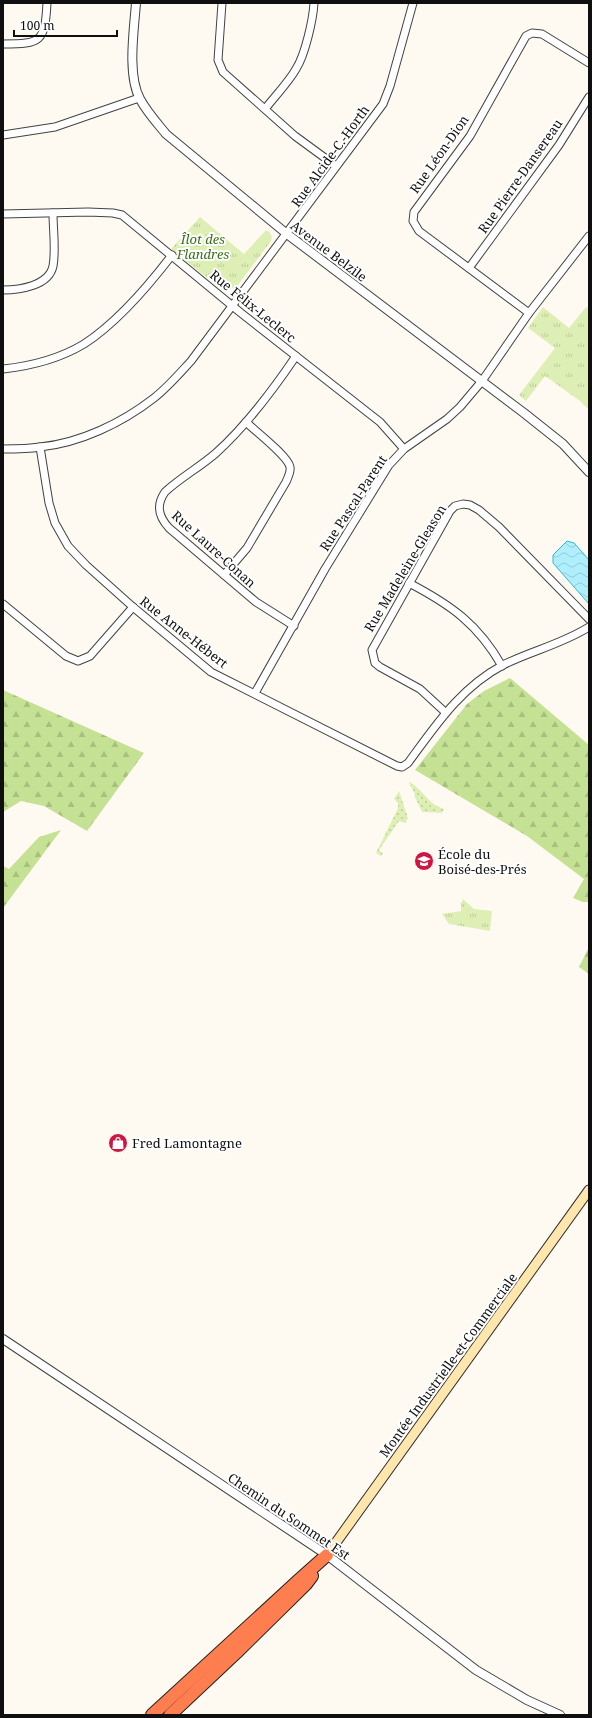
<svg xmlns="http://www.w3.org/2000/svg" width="592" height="1718" viewBox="0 0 592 1718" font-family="'Noto Serif',serif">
  <defs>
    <pattern id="grass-dots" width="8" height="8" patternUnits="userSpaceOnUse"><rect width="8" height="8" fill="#deefb5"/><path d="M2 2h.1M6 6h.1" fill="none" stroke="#bdcc9a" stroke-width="1.8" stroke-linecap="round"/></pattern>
    <pattern id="forest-firs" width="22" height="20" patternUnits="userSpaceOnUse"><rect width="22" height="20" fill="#c5e193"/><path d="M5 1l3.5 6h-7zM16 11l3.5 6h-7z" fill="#a8c07e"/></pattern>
    <pattern id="park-tufts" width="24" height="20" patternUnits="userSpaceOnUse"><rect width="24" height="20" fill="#deefb5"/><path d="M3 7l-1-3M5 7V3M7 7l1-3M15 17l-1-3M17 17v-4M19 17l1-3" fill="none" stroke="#bdcc9a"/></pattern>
    <pattern id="water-waves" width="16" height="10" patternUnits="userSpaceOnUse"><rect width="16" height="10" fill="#afeefd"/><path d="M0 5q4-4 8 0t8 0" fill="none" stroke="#95cbd8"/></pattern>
  </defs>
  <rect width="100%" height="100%" fill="#fffaf1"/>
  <g fill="url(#grass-dots)">
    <path d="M410,782c15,10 17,21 34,27l-2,4 -20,-1 -8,-17 1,-1 -6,-11z"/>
    <polygon points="399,791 408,818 405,823 399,821 379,850 383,853 381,856 376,853 398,808 398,803 394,799"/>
  </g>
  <g fill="url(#forest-firs)">
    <polygon points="510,678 589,745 589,902 583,902 573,898 584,879 527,836 415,770 467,704 484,691"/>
    <polygon points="3,690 144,753 87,831 44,806 21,801 3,812"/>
    <polygon points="61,830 3,908 3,866 9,869 39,837"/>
    <polygon points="588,949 589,949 589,974 579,967"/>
  </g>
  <g fill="url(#park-tufts)">
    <path d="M200,217l44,37 22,-24c5,3 7,5 5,11l-36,48 -2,-1 -4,1 -5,-2 -2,3 -51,-41z"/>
    <polygon points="543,307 569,328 586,307 589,309 589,410 580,401 545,376 526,401 519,395 555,348 528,328"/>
    <polygon points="463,899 474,909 492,911 490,931 449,924 442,914 461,911 461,904"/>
  </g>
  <polygon fill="url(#water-waves)" stroke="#2eb7dc" points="567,541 574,543 589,560 589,604 553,563 553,555"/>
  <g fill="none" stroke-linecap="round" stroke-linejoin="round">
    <defs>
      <g id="minor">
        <polyline points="222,3 218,60 223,72 295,136 336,166"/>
        <path d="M3,44c38,0 42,-2 44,-41"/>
        <path d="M265,109c10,-13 23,-26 31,-40 9,-14 17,-49 18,-66"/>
        <polyline points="3,135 55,127 139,98"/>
        <polyline points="3,214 88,212 113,213 122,215 241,313 380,422 404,449"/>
        <polyline points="469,268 559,145 589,97"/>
        <path d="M3,290c16,0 46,-4 50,-24 3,-16 0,-36 0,-53"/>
        <polyline points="529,313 419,231 413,221 414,212 470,136 526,36 532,33 542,34 589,63"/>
        <path d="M3,369c28,-3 56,-10 81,-25 31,-20 65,-59 88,-89"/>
        <path d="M40,447l9,56 6,20 13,23 18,19 47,42 78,65 186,94 5,1 6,-4c28,-38 52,-75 95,-98 28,-14 59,-21 86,-38"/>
        <path d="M3,449c12,0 25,0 37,-2 40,-4 82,-24 114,-49 14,-11 25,-24 37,-37l192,-257 7,-18 23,-83"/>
        <path d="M224,575l23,-27 39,-66c2,-5 5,-10 4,-15 -2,-11 -35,-36 -44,-45"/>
        <path d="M409,583c42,22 69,41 93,83"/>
        <polyline points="3,604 66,656 78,661 90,656 133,607"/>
        <path d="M294,626l-38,-24 -87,-74c-11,-12 -13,-23 -4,-36 15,-14 35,-25 51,-39 31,-28 57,-63 80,-97"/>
        <polyline points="255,693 325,569 389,465 404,449 447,419 460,407 482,381 529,313 589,236"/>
        <polyline points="445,712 420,689 380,667 375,663 372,650 450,511 455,506 463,504 470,505 479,510 499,527 589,619"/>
      </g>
      <g id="tertiary">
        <path d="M136,3c-2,27 -9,72 4,96 7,13 17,24 26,35l121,100 237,179 39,31 26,28"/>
        <polyline points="3,1339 327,1555 476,1670 527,1700 560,1715"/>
      </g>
      <polyline id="secondary" points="327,1555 589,1190"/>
      <g id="motorway">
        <polyline points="152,1715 299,1580 327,1555"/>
        <polyline points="170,1715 236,1653 306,1584 312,1576"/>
      </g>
    </defs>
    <use href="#minor" stroke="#424242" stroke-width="9"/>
    <use href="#tertiary" stroke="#424242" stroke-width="10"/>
    <use href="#secondary" stroke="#313131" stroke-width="11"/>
    <use href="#motorway" stroke="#202020" stroke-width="14"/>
    <use href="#minor" stroke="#fff" stroke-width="7"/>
    <use href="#tertiary" stroke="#fff" stroke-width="8"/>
    <use href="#secondary" stroke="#ffe6ac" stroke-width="9"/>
    <use href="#motorway" stroke="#ff7e4f" stroke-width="12"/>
  </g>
  <defs>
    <symbol id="school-disc" viewBox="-11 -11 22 22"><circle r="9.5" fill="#cf1642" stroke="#fff"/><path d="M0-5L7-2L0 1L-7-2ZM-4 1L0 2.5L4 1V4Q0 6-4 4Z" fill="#fff"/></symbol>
    <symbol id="shop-disc" viewBox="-11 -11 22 22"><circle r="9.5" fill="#cf1642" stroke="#fff"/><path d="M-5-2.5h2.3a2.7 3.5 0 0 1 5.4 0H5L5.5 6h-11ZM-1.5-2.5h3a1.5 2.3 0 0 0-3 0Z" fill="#fff"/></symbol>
  </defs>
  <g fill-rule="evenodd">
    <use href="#school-disc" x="413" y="850" width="22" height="22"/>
    <use href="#shop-disc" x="107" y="1132" width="22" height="22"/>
  </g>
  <g text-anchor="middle" stroke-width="4" stroke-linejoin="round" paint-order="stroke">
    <g font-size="13" fill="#0f0f0f" stroke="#fff">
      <text transform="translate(439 154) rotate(-55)" y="5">Rue Léon-Dion</text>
      <text transform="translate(330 156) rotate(-54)" y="5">Rue Alcide-C.-Horth</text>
      <text transform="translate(520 176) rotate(-55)" y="5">Rue Pierre-Dansereau</text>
      <text transform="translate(329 251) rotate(37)" y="5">Avenue Belzile</text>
      <text transform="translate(253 306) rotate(39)" y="5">Rue Félix-Leclerc</text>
      <text transform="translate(353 503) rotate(-57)" y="5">Rue Pascal-Parent</text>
      <text transform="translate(214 549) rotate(42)" y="5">Rue Laure-Conan</text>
      <text transform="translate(405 568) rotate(-59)" y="5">Rue Madeleine-Gleason</text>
      <text transform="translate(184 632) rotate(38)" y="5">Rue Anne-Hébert</text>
      <text transform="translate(448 1365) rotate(-54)" y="5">Montée Industrielle-et-Commerciale</text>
      <text transform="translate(289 1516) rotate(34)" y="5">Chemin du Sommet Est</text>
    </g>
    <g font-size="13" font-style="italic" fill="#3a6f17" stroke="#fff">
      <text x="203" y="244">Îlot des<tspan x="203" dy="15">Flandres</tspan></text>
    </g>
    <g font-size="13" fill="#0f0f0f" stroke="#fff" text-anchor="start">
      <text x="438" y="859">École du<tspan x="438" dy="15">Boisé-des-Prés</tspan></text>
      <text x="132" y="1148">Fred Lamontagne</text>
    </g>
  </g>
  <rect width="592" height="1718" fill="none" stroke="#0f0f0f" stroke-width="8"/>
  <path d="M14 30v6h103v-6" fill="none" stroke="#0f0f0f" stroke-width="2"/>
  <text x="20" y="30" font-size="12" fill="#0f0f0f" stroke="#ffffff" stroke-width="3" paint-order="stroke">100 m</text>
</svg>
